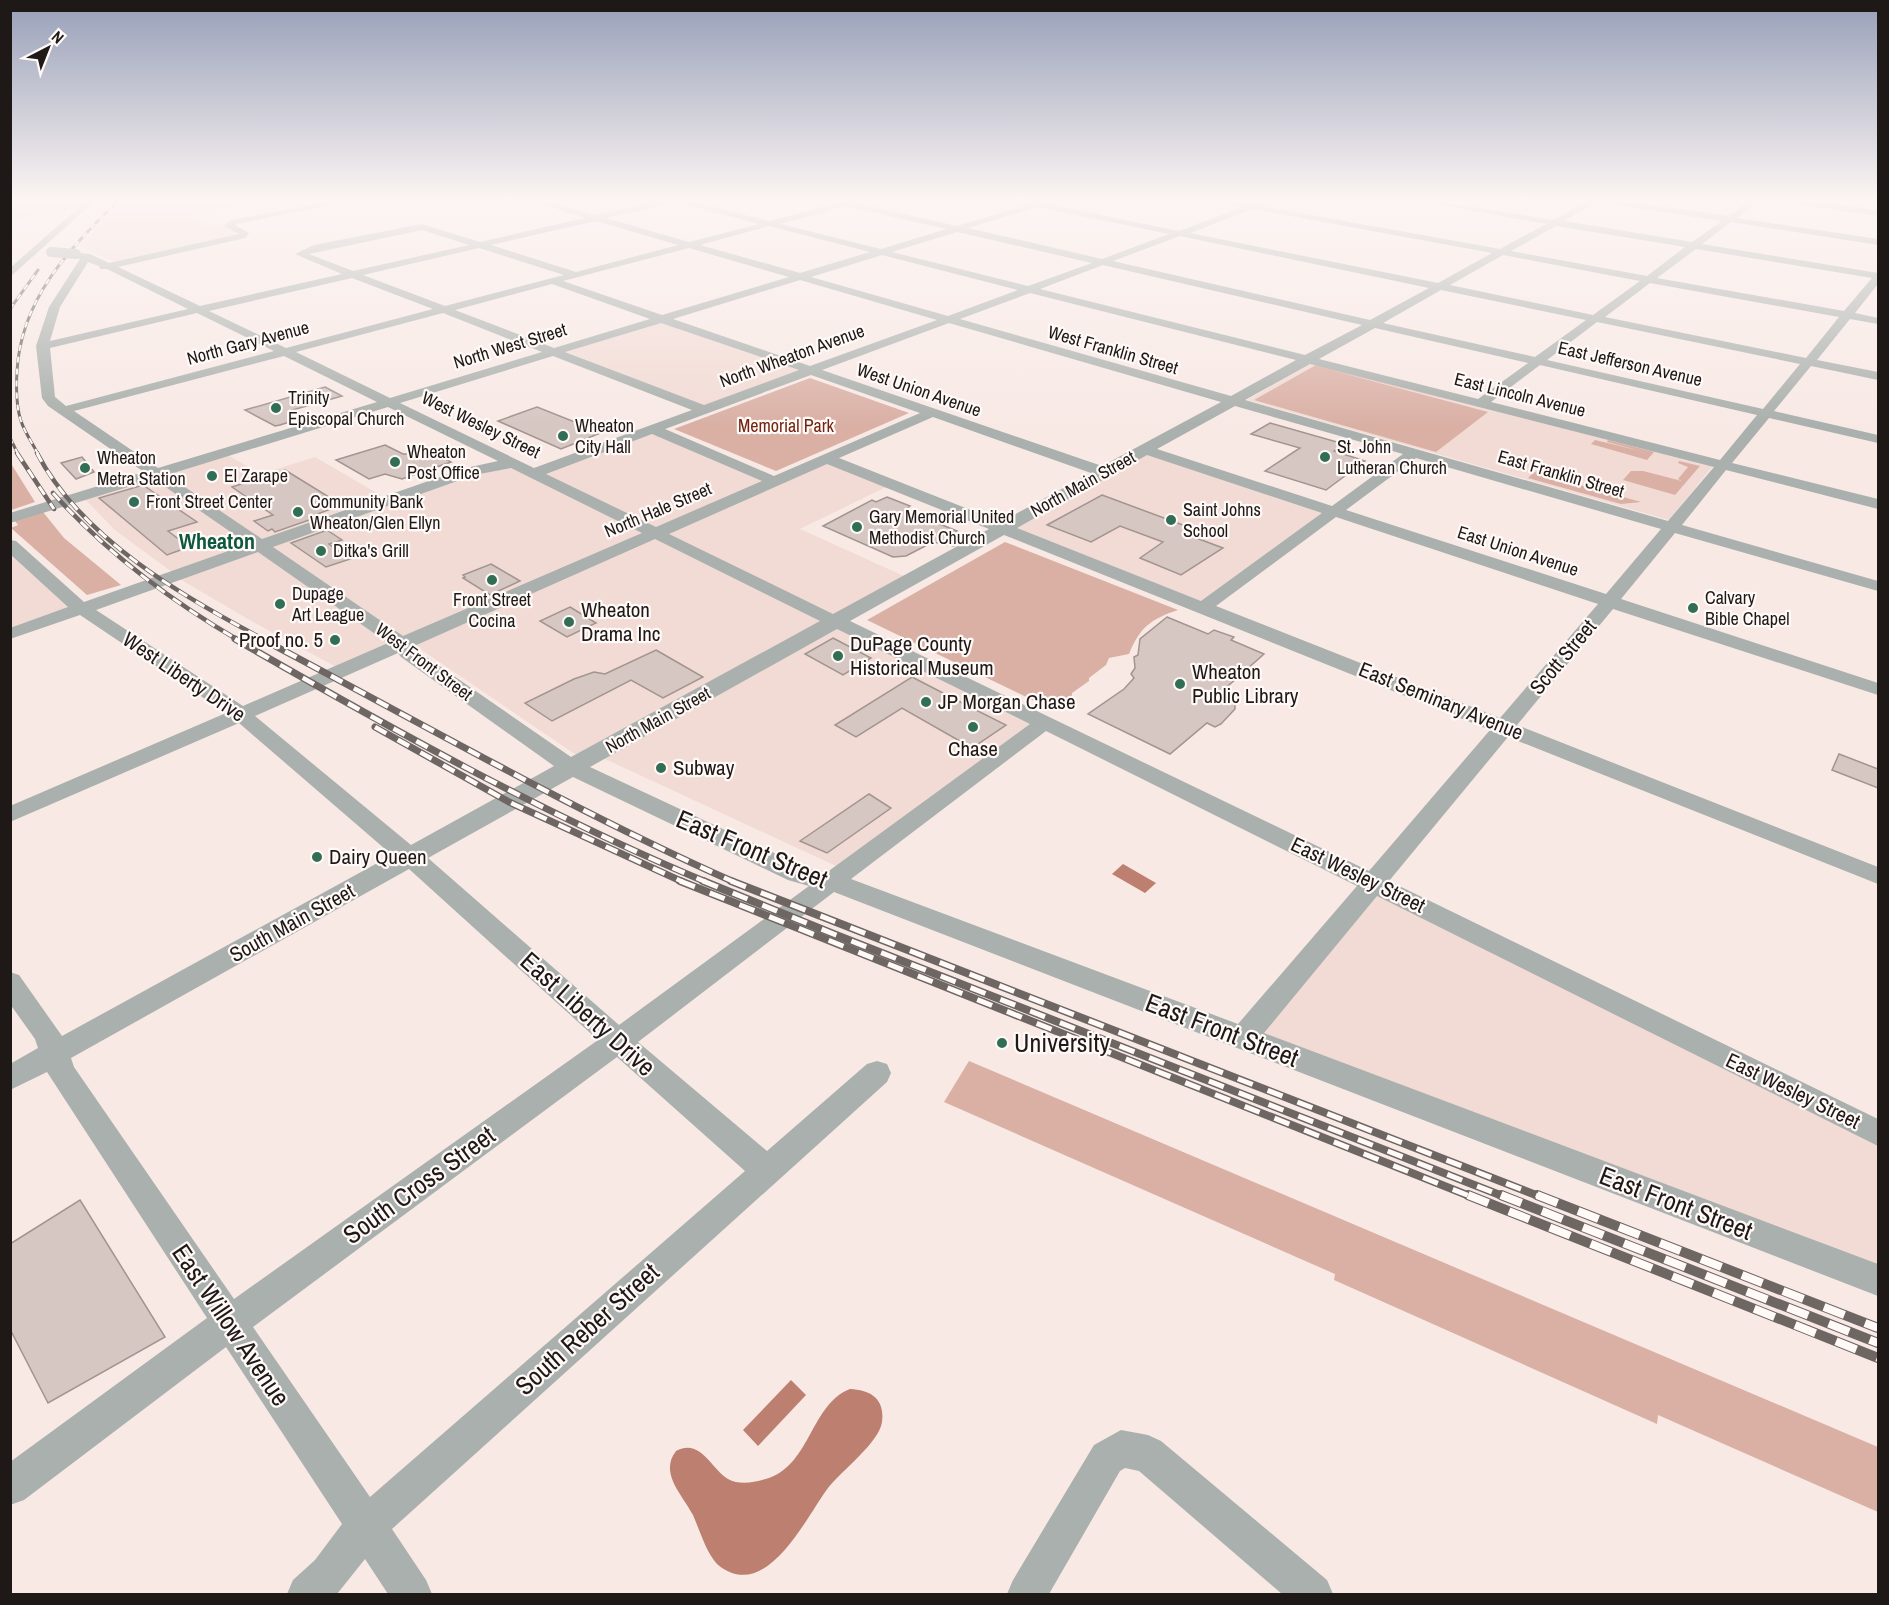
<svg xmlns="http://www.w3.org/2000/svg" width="1889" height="1605" viewBox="0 0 1889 1605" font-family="'Archivo Narrow',sans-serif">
  <rect width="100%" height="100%" fill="#f8e9e5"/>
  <g fill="#f2dbd5">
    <polygon points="11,201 88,201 79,209 11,220"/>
    <polygon points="124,201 261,201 265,202 187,217 208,225 221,225 239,232 237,236 115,262 79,246"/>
    <polygon points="661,320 803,371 706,407 562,350"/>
    <polygon points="1311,363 1713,466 1669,520 1247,400"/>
    <polygon points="648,432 765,481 654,530 540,473"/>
    <polygon points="1146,452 1329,512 1204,602 1009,528"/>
    <polygon points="226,454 261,474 315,457 382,496 262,540 164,473"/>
    <polygon points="827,462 888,486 800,529 906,577 835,616 663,532"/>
    <polygon points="511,466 825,621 579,757 267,545 472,473"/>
    <polygon points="156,476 249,544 172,572 115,530 84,498"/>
    <polygon points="257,550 392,646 340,669 253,622 178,578"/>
    <polygon points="11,553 72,608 10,630"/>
    <polygon points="834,626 1034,724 836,866 603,758"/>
    <polygon points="1379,891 1878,1140 1878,1266 1257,1035"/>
  </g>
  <g fill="#dab0a5">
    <polygon points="1316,365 1462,403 1327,369 1488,412 1436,452 1254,400"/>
    <polygon points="810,378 909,413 776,471 674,429"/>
    <polygon points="1595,440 1645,452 1607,442 1608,440 1654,452 1647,460 1591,444"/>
    <polygon points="1679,461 1700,466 1675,495 1623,480 1631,471 1643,471 1682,481 1678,479 1688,467 1678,463"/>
    <polygon points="10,462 35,502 11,510 10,510"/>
    <polygon points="1534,472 1641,502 1621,504 1528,478"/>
    <polygon points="43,512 64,538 121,585 87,595 11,528 18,525 14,520"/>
    <path d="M1005,542l173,68c-27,9 -38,17 -49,44l-20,4 -3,7 -17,13v3l-17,12v5l-17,13 -188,-91z"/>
    <polygon points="969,1061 1878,1447 1878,1512 1658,1415 1657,1424 1334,1280 1335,1274 944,1102"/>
  </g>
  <g fill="#bd7f6f">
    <polygon points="1123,864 1156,883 1145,893 1112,874"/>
    <polygon points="791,1380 806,1395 758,1446 743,1430"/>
    <path d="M850,1389c21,1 35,10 32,33 -3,21 -41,49 -54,66 -23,31 -63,117 -111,76 -11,-12 -17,-33 -24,-49 -11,-21 -34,-42 -17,-64 25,-13 35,18 52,28 12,7 29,3 41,-1 42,-15 42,-74 81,-89z"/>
  </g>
  <g fill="#d6c7c3" stroke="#a29490" stroke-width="1.5">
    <polygon points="325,387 342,396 289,411 302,418 280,425 275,426 245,410"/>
    <polygon points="537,407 590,428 586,429 598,434 561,449 498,421"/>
    <polygon points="1270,423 1344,444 1334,451 1365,461 1326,490 1265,471 1300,448 1251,434"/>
    <polygon points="385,445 403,454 414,454 428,449 451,462 402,479 385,474 369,479 336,460"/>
    <polygon points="82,457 94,472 76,479 61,463"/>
    <polygon points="285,470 342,505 309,517 312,519 275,532 272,529 268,531 254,521 273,515 232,487"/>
    <polygon points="143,485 197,522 168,531 189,547 167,555 99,498"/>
    <polygon points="1102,495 1199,531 1191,536 1223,548 1181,575 1140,558 1163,542 1120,526 1091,542 1047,525"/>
    <polygon points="887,497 910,506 905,510 957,531 953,534 965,540 954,546 933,542 906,556 893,557 823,526 872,500 876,502"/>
    <polygon points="327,530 342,540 329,544 350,559 326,567 291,543"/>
    <polygon points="491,564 520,581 490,595 463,578 465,577 463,575"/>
    <polygon points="570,607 596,623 567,637 540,621"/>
    <polygon points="1167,617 1208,634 1214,630 1234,637 1231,640 1264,654 1228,686 1235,702 1235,709 1221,724 1215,727 1207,723 1170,754 1088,714 1124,689 1134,678 1131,674 1135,668 1134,657 1138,655 1140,639"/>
    <polygon points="833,638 871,658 843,675 805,654"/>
    <polygon points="656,650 703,677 663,698 631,680 552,721 525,703 574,679 594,672 605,674"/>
    <polygon points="912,677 972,708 1006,725 972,748 902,708 856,737 835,725"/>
    <polygon points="1839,754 1878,769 1878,788 1832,770"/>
    <polygon points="869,794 891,808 827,853 800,841"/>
    <polygon points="80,1200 165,1337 48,1403 10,1329 10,1244"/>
  </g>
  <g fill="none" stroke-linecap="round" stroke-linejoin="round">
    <g fill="#aab0ad" fill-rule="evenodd">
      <polygon points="86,201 95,201 10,277 10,268"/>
      <path d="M333,201h16l-112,23 -2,1 14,8 -4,5 -127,29 82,39 142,-32 -47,-20 19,-9 108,-21 58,18 105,-24 -53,-17h12l52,14 64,-14h14l-1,2 -67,15 83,24 70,-18 -82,-21 -1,-2h13l80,20 66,-17 -4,-3h23l1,2 102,23 70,-21v-4h25l-5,3 132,27 63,-24 -24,-4 -1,-2 34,3 20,-3 -9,5 238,43 46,-25 -127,-23h17l117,19 35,-19h10l-34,20 128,21 30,-21 -112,-17 -4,-3h18l104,15 21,-15h9l-21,17 141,21v6l-147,-23 -29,22 176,29v11l-23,29 23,5v6l-28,-5 -33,41 61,12v8l-67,-14 -37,45 104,24v8l-109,-25 -37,45 146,36v10l-152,-39 -44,55 196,56v10l-203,-58 -54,66 257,84v12l-265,-86 -96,116 361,142v17l-370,-147 -119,144 489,238v27l-501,-250 -113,137 614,231v32l-1044,-404 -196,150 129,109 100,-87 10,-3 10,3 4,9 -4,9 -495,447 34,51 6,14h-44l-23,-35 -28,35h-50l6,-14 22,-20 27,-36 -116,-177 -202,153 -14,5v-43l197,-144 -160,-246 -37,18v-26l28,-16 -3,-9 -25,-35v-32l9,3 43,61 330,-181 -153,-132 -229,99v-16l216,-93 -146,-98 -70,24v-11l58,-21 -58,-53v-14l6,1 68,61 164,-58 -94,-65 -144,44v-10l134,-41 -96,-66 -6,-8 -6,-52 13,-39 31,-48 -7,-3v-4l17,2 19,9 130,-29 -15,-8 7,-6zM846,206l100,23 -65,20 -101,-25zM1037,207l132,27 -67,25 -134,-31zM1253,209l239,44 -54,30 -248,-50zM596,221l82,24 -102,27 -85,-27zM769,226l101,26 -70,21 -100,-28zM1556,226l129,21 -38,29 -136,-25zM422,230l47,15 -116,26 -44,-17zM957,232l135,31 -64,23 -136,-34zM1180,236l249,52 -59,32 -257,-59zM479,248l85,27 -119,31 -82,-31zM689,248l100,29 -127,38 -99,-34zM1696,249l176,29 -28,33 -187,-33zM882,255l136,35 -70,26 -137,-39zM1503,255l137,26 -47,34 -143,-30zM88,262l11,4 1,3h7l81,40 -138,32 10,-34zM1103,265l259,60 -57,30 -265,-66zM352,278l81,31 -147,39 -77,-37zM800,280l137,40 -127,46 -137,-47zM1650,283l189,34 -33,41 -201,-41zM552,284l98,35 -96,29 -99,-38zM1441,290l145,30 -51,37 -152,-34zM1030,293l266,67 -65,36 -271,-77zM197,313l77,38 -208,55 -11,-9 -5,-49zM443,313l99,39 -152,46 -94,-46zM1597,322l203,42 -37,45 -216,-49zM661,323l138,47 -95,35 -139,-53zM949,323l272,79 -119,64 -280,-96zM1375,328l153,35 -50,36 -159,-40zM284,356l93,46 -219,66 -84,-57zM553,356l139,54 -158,58 -134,-65zM1310,364l404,103 -46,54 -423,-121zM1540,365l217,50 -37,45 -229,-58zM811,375l109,38 -146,63 -109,-47zM1235,406l168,48 -71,52 -175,-57zM388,407l110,54 -32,7 -204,71 -95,-64zM933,417l158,56 -90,49 -162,-64zM652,434l110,47 -106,46 -110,-53zM1147,455l175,58 -121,88 -184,-73zM1416,458l245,71 -55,65 -260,-84zM827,464l162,65 -156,85 -164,-80zM511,468l131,65 -239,103 -130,-89 201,-72zM1336,517l262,87 -98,114 -284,-112zM1004,535l486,195 -121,141 -519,-250zM655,539l165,82 -249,136 -159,-110zM258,552l130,91 -145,63 -147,-96zM837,629l193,95 -204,149 -22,-6 -214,-100zM398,653l3,4 153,109 -143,79 -156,-129zM1046,731l311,155 -119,138 -387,-145zM573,777l215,103 21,6 -190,139 -191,-167zM409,869l189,171 -364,259 -160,-232 -3,-9zM617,1057l128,114 -375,326 -117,-170z"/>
      <polygon points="1791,201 1810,201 1878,210 1878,216 1795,204"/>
      <polygon points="1121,1430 1148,1435 1161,1441 1327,1580 1333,1594 1282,1594 1139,1471 1125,1468 1120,1471 1049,1594 1007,1594 1013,1580 1094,1445"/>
    </g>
    <defs>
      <g id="rail-far4">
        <polyline points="10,309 38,270"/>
        <polyline points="10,438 18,454"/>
        <path d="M38,454c-5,-10 -13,-21 -17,-33 -5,-15 -5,-34 -4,-50 4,-72 52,-122 101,-170"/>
      </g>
      <g id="rail-far3">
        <polyline points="17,453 54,509"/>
        <path d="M37,453c44,85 146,144 228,187"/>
        <path d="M53,493c54,60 115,106 185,147"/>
      </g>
      <g id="rail-far2">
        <path d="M235,639c153,88 308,175 471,243"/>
        <path d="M262,639c157,83 310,171 472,243"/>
        <polyline points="375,727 509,802 683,882"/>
      </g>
      <g id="rail-far1">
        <polyline points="680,881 1472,1197"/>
        <polyline points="703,881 836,935 1505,1197"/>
        <polyline points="731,881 1541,1197"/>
      </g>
      <g id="rail">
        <polyline points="1468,1195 1878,1358"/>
        <polyline points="1501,1195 1878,1343"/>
        <polyline points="1537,1195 1878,1328"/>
      </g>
    </defs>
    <use href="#rail-far4" stroke="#6e6663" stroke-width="3"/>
    <use href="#rail-far3" stroke="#6e6663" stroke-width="4.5"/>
    <use href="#rail-far2" stroke="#6e6663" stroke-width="7"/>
    <use href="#rail-far1" stroke="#6e6663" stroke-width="8"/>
    <use href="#rail" stroke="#6e6663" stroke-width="10"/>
    <use href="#rail-far4" stroke="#fff9f7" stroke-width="2" stroke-dasharray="6" stroke-linecap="butt"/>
    <use href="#rail-far3" stroke="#fff9f7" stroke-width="3" stroke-dasharray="10" stroke-linecap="butt"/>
    <use href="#rail-far2" stroke="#fff9f7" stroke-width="4.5" stroke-dasharray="13" stroke-linecap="butt"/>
    <use href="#rail-far1" stroke="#fff9f7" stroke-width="5" stroke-dasharray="16" stroke-linecap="butt"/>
    <use href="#rail" stroke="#fff9f7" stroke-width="8" stroke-dasharray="22" stroke-linecap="butt"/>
    <polyline stroke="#aab0ad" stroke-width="10" points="51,252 76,254"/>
  </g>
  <linearGradient id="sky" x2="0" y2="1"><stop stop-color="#979fb8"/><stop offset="0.47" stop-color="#fcf5f3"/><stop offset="1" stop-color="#fcf5f3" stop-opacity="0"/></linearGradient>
  <rect width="1889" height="425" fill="url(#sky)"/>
  <g fill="#326d56" stroke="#fff9f7" stroke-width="2">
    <circle cx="276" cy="408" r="6"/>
    <circle cx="563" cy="436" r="6"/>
    <circle cx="1325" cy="457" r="6"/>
    <circle cx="395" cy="462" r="6"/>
    <circle cx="85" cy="468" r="6"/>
    <circle cx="212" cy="476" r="6"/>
    <circle cx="134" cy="502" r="6"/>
    <circle cx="298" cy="512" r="6"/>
    <circle cx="1171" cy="520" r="6"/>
    <circle cx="857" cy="527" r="6"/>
    <circle cx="321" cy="551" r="6"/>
    <circle cx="492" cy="580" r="6"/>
    <circle cx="280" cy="604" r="6"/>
    <circle cx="1693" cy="608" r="6"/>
    <circle cx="569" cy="622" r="6"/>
    <circle cx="335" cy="640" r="6"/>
    <circle cx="838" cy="656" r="6"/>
    <circle cx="1180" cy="684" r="6"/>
    <circle cx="926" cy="702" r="6"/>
    <circle cx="973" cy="727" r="6"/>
    <circle cx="661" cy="768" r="6"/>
    <circle cx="317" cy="857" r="6"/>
    <circle cx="1002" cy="1043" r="6"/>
  </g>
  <g text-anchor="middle" stroke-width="4.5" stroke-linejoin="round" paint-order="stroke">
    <g font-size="18" fill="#1e1917" stroke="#fff9f7">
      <text transform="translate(248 343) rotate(-15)" y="6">North Gary Avenue</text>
      <text transform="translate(510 346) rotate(-17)" y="6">North West Street</text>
      <text transform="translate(1113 350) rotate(16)" y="6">West Franklin Street</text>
      <text transform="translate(792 356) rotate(-20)" y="6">North Wheaton Avenue</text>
      <text transform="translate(1630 364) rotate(13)" y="6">East Jefferson Avenue</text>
      <text transform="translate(919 390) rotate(19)" y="6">West Union Avenue</text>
      <text transform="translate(1520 395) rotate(14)" y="6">East Lincoln Avenue</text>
      <text transform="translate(481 425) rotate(26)" y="6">West Wesley Street</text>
      <text transform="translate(1561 474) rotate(16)" y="6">East Franklin Street</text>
      <text transform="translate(1083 484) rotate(-29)" y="6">North Main Street</text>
      <text transform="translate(658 510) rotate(-23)" y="6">North Hale Street</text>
      <text transform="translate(1518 551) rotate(18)" y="6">East Union Avenue</text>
      <text transform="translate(424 662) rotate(37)" y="6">West Front Street</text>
      <text transform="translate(658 720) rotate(-29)" y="6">North Main Street</text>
    </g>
    <g font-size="18" fill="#1e1917" stroke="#fff9f7" text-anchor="start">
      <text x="288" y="404">Trinity<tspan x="288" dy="21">Episcopal Church</tspan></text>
      <text x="575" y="432">Wheaton<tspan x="575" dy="21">City Hall</tspan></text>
      <text x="1337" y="453">St. John<tspan x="1337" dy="21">Lutheran Church</tspan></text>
      <text x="407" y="458">Wheaton<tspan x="407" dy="21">Post Office</tspan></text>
      <text x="97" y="464">Wheaton<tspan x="97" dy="21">Metra Station</tspan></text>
      <text x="224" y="482">El Zarape</text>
      <text x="146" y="508">Front Street Center</text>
      <text x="310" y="508">Community Bank<tspan x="310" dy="21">Wheaton/Glen Ellyn</tspan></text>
      <text x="1183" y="516">Saint Johns<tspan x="1183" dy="21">School</tspan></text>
      <text x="869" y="523">Gary Memorial United<tspan x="869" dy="21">Methodist Church</tspan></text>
      <text x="333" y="557">Ditka's Grill</text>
      <text x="292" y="600">Dupage<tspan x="292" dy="21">Art League</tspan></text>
      <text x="1705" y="604">Calvary<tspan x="1705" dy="21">Bible Chapel</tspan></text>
      <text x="492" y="606" text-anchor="middle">Front Street<tspan x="492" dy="21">Cocina</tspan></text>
    </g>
    <g font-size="18" fill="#702512" stroke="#fff9f7">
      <text x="786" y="432">Memorial Park</text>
    </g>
    <g font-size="21" fill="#1e1917" stroke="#fff9f7" text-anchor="start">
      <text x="581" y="617">Wheaton<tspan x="581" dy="24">Drama Inc</tspan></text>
      <text x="323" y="647" text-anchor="end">Proof no. 5</text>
      <text x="850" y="651">DuPage County<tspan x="850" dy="24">Historical Museum</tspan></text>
      <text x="1192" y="679">Wheaton<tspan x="1192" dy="24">Public Library</tspan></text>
      <text x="938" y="709">JP Morgan Chase</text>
      <text x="973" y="756" text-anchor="middle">Chase</text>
      <text x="673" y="775">Subway</text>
      <text x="329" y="864">Dairy Queen</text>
    </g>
    <g font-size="21" fill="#1e1917" stroke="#fff9f7">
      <text transform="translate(1563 657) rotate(-50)" y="7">Scott Street</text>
      <text transform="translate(184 677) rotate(34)" y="7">West Liberty Drive</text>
      <text transform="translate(1441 701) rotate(22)" y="7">East Seminary Avenue</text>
      <text transform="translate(1358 875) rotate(26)" y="7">East Wesley Street</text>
      <text transform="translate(292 923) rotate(-29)" y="7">South Main Street</text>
      <text transform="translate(1793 1091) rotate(26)" y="7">East Wesley Street</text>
    </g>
    <g font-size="22" font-weight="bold" fill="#0e5840" stroke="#fff9f7">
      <text x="217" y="549">Wheaton</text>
    </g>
    <g font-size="26" fill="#1e1917" stroke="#fff9f7">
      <text transform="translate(752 849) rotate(23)" y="9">East Front Street</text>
      <text transform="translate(588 1014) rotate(42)" y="9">East Liberty Drive</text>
      <text transform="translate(1222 1030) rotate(21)" y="9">East Front Street</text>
      <text transform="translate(419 1185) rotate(-36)" y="9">South Cross Street</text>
      <text transform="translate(1676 1203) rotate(21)" y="9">East Front Street</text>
      <text transform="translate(231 1325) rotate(56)" y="9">East Willow Avenue</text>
      <text transform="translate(587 1329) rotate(-42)" y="9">South Reber Street</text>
    </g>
    <g font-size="26" fill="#1e1917" stroke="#fff9f7" text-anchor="start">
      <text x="1014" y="1052">University</text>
    </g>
  </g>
  <rect width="1889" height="1605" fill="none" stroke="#1e1917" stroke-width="24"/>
  <g transform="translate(48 48) rotate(42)" stroke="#fff9f7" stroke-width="4.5" paint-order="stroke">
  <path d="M0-4.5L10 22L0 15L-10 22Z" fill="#1e1917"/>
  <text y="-9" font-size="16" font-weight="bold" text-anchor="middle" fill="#1e1917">N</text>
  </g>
</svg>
